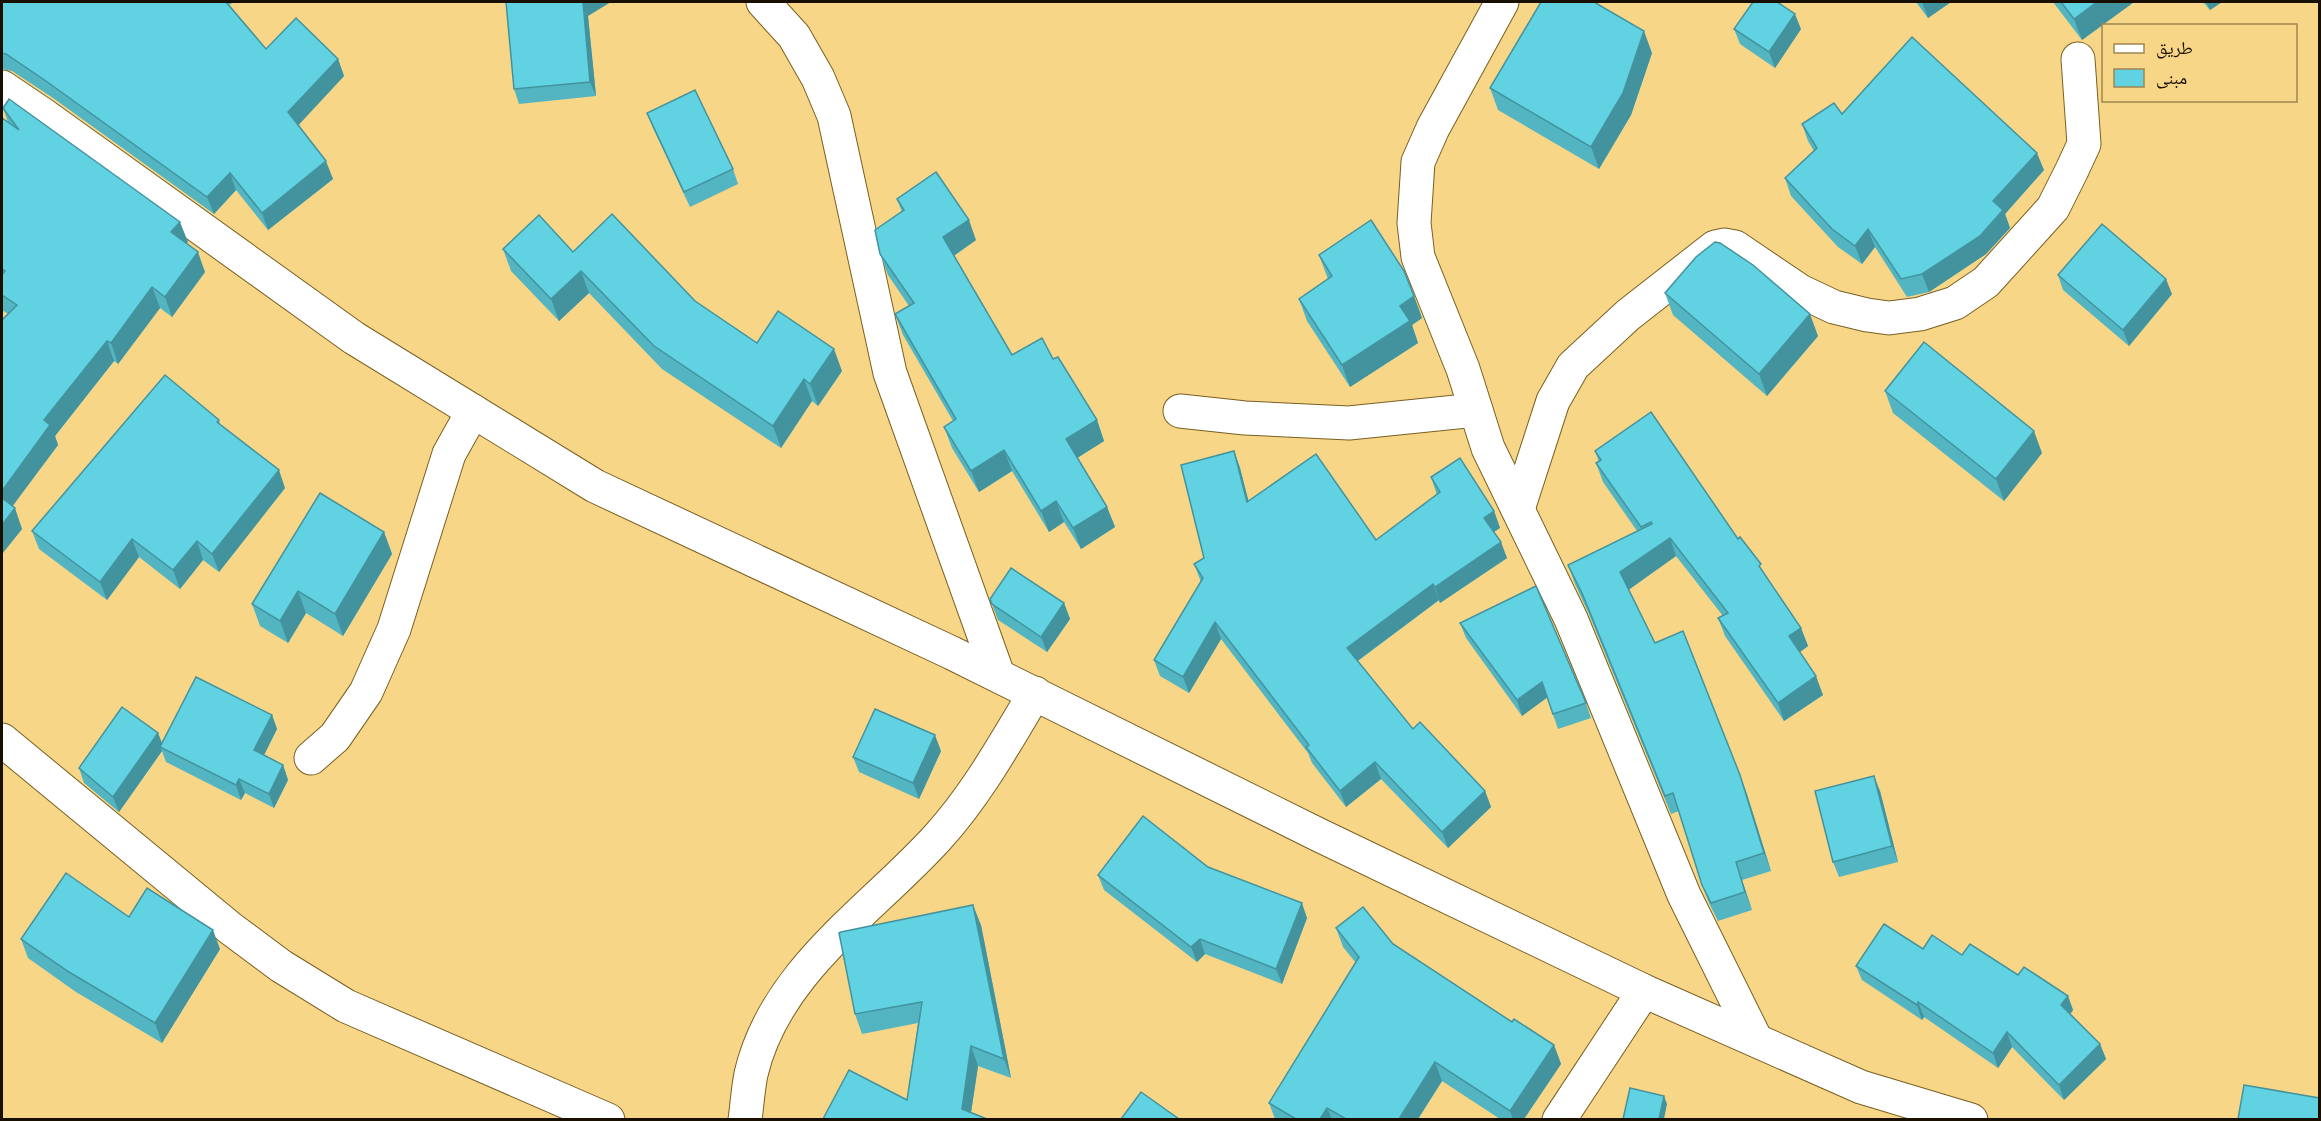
<svg xmlns="http://www.w3.org/2000/svg" width="2321" height="1121" viewBox="0 0 2321 1121" font-family="Poppins,'Noto Naskh Arabic',sans-serif">
  <rect width="100%" height="100%" fill="#f8d687"/>
  <g fill="none" stroke-linecap="round" stroke-linejoin="round">
    <defs>
      <g id="street">
        <polyline points="763,2 794,36 818,78 834,116 890,373 998,675"/>
        <polyline points="1502,2 1433,128 1418,162 1414,223 1418,257 1463,369 1488,448 1571,619 1684,895 1756,1040"/>
        <polyline points="2,87 42,114 354,338 595,486 952,653 1319,835 1644,991 1861,1087 1971,1120"/>
        <polyline points="1180,411 1245,418 1349,423 1476,410"/>
        <polyline points="1518,509 1553,401 1573,366 1628,315 1715,247 1724,245 1735,247 1800,291 1834,307 1867,315 1889,318 1920,314 1955,303 1986,282 2053,208 2072,170 2084,144 2078,59"/>
        <polyline points="2,740 230,928 281,966 346,1006 608,1120"/>
        <polyline points="311,758 335,737 366,692 394,629 449,454 473,411"/>
        <path d="M745,1120c2,-15 3,-31 6,-46 24,-103 120,-163 187,-237 39,-43 67,-94 97,-144"/>
        <polyline points="1559,1120 1644,991"/>
      </g>
    </defs>
    <use href="#street" stroke="#786023" stroke-width="35"/>
    <use href="#street" stroke="#fff" stroke-width="33"/>
  </g>
  <g fill="#53b5c2">
    <polygon points="2,2 234,2 229,5 266,49 338,59 344,76 298,125 333,179 268,230 236,190 214,214 53,98 12,71 2,69"/>
    <polygon points="1916,2 1951,2 1928,18"/>
    <polygon points="2053,2 2134,2 2082,40"/>
    <polygon points="2203,2 2222,2 2210,10"/>
    <polygon points="588,16 596,96 519,104 514,89"/>
    <polygon points="1734,29 1801,29 1775,68 1740,44"/>
    <polygon points="1652,53 1631,115 1599,169 1498,110 1490,88"/>
    <polygon points="3,108 188,242 186,243 205,272 172,317 160,308 118,364 114,361 55,436 58,445 12,506 22,529 2,554 2,320 8,314 2,310 2,118 8,122"/>
    <polygon points="647,113 733,169 738,184 690,207 653,128"/>
    <polygon points="1842,114 2044,170 2005,214 2010,228 1986,254 1929,292 1907,297 1875,247 1862,264 1838,247 1791,196 1785,178 1814,151 1808,141 1802,124"/>
    <polygon points="897,199 976,240 954,256 1012,355 1053,359 1097,420 1104,441 1077,458 1107,507 1115,527 1081,549 1064,522 1049,532 1012,471 979,492 952,448 944,427 953,421 903,335 895,314 909,306 888,275 880,254 902,212"/>
    <polygon points="503,249 573,252 695,301 757,343 842,371 818,406 812,401 781,448 662,369 589,293 559,321 511,271"/>
    <polygon points="1319,255 1414,296 1422,318 1412,325 1418,343 1350,387 1307,321 1299,299 1328,279"/>
    <polygon points="2058,275 2172,294 2129,346 2063,290"/>
    <polygon points="1665,293 1818,336 1767,396 1673,315"/>
    <polygon points="1885,391 2042,453 2004,501 1893,413"/>
    <polygon points="219,420 220,424 285,488 219,572 203,560 180,589 139,557 107,600 39,549 32,531"/>
    <polygon points="1234,451 1240,468 1248,501 1376,540 1437,495 1431,477 1494,511 1500,528 1494,532 1507,558 1440,603 1439,600 1358,661 1413,729 1485,791 1491,807 1448,848 1381,779 1346,807 1312,763 1308,753 1221,639 1189,693 1160,676 1154,660 1201,582 1194,564 1204,558"/>
    <polygon points="1595,451 1738,539 1801,628 1808,646 1800,652 1823,695 1784,721 1725,636 1718,618 1723,616 1676,556 1628,590 1655,643 1740,775 1771,871 1742,880 1752,910 1718,921 1709,903 1702,885 1679,811 1671,814 1588,612 1575,584 1568,565 1637,531 1603,482 1596,463 1599,462"/>
    <polygon points="384,532 392,554 343,636 306,613 288,643 260,626 252,604"/>
    <polygon points="990,599 1064,603 1070,619 1047,652 998,620"/>
    <polygon points="1460,623 1586,703 1591,718 1558,729 1547,697 1522,716 1466,638"/>
    <polygon points="272,715 277,729 264,755 283,765 288,780 274,808 245,793 241,800 166,762 162,751 119,812 84,783 79,768 158,733 162,744"/>
    <polygon points="941,751 919,799 859,772 853,757"/>
    <polygon points="1880,791 1898,862 1839,877 1833,862"/>
    <polygon points="1208,867 1307,918 1282,984 1205,954 1197,962 1104,890 1098,875"/>
    <polygon points="129,917 220,949 162,1043 76,992 28,958 21,939"/>
    <polygon points="981,925 1011,1078 978,1066 971,1113 907,1100 918,1023 862,1034 855,1014"/>
    <polygon points="1336,928 1393,944 1512,1022 1554,1045 1561,1064 1524,1119 1500,1119 1442,1081 1418,1119 1275,1119 1269,1103 1356,963 1343,947"/>
    <polygon points="1923,949 1962,955 2068,996 2073,1010 2070,1014 2100,1044 2106,1059 2064,1100 2012,1047 1998,1068 1924,1017 1922,1020 1862,980 1856,966"/>
  </g>
  <g fill="#43939e">
    <polygon points="583,2 611,2 588,16 596,96 590,82"/>
    <polygon points="1922,2 1951,2 1928,18"/>
    <polygon points="2097,2 2134,2 2082,40 2074,19"/>
    <polygon points="2206,2 2222,2 2210,10"/>
    <polygon points="1795,14 1801,29 1775,68 1769,52"/>
    <polygon points="1644,31 1652,53 1631,115 1599,169 1591,147"/>
    <polygon points="338,59 344,76 294,130 288,112"/>
    <polygon points="2037,153 2044,170 2005,214 2010,228 1986,254 1929,292 1922,274 1993,201"/>
    <polygon points="326,161 333,179 268,230 262,213"/>
    <polygon points="230,173 236,190 214,214 207,197"/>
    <polygon points="969,220 976,240 950,258 943,237"/>
    <polygon points="180,222 188,242 178,252 171,232"/>
    <polygon points="1868,229 1875,247 1862,264 1855,246"/>
    <polygon points="198,252 205,272 172,317 165,297"/>
    <polygon points="581,271 589,293 559,321 551,299"/>
    <polygon points="2166,279 2172,294 2129,346 2123,330"/>
    <polygon points="152,287 160,308 118,364 111,343"/>
    <polygon points="1414,296 1422,318 1412,325 1418,343 1350,387 1342,365 1400,306"/>
    <polygon points="1810,314 1818,336 1767,396 1759,374"/>
    <polygon points="107,341 114,361 55,436 58,445 6,515 2,504 2,491 44,420"/>
    <polygon points="834,349 842,371 818,406 810,384"/>
    <polygon points="804,379 812,401 781,448 773,426"/>
    <polygon points="1097,420 1104,441 1074,460 1066,439"/>
    <polygon points="2034,431 2042,453 2004,501 1996,479"/>
    <polygon points="1004,450 1012,471 979,492 971,471"/>
    <polygon points="1234,451 1240,468 1253,518 1247,502"/>
    <polygon points="279,470 285,488 219,572 212,554"/>
    <polygon points="1056,501 1064,522 1049,532 1041,511"/>
    <polygon points="1107,507 1115,527 1081,549 1073,528"/>
    <polygon points="15,508 22,529 2,554 2,525"/>
    <polygon points="1494,511 1500,528 1490,534 1484,518"/>
    <polygon points="384,532 392,554 343,636 335,614"/>
    <polygon points="1670,538 1676,556 1627,591 1620,572"/>
    <polygon points="132,539 139,557 107,600 100,582"/>
    <polygon points="197,541 203,560 180,589 173,570"/>
    <polygon points="1501,542 1507,558 1440,603 1435,587"/>
    <polygon points="1433,584 1439,600 1353,664 1347,648"/>
    <polygon points="298,591 306,613 288,643 280,621"/>
    <polygon points="1064,603 1070,619 1047,652 1041,637"/>
    <polygon points="1215,622 1221,639 1189,693 1183,677"/>
    <polygon points="1801,628 1808,646 1796,655 1789,636"/>
    <polygon points="1816,676 1823,695 1784,721 1778,703"/>
    <polygon points="1542,682 1548,697 1522,716 1517,700"/>
    <polygon points="272,715 277,729 259,765 254,750"/>
    <polygon points="158,733 164,748 160,747 162,751 119,812 113,797"/>
    <polygon points="935,735 941,751 919,799 913,783"/>
    <polygon points="1375,762 1381,779 1346,807 1340,791"/>
    <polygon points="283,765 288,780 274,808 269,794"/>
    <polygon points="1740,775 1747,794 1771,871 1764,853"/>
    <polygon points="1874,776 1880,791 1898,862 1892,846"/>
    <polygon points="239,779 245,793 241,800 236,785"/>
    <polygon points="1485,791 1491,807 1448,848 1442,832"/>
    <polygon points="1736,862 1752,910 1745,892"/>
    <polygon points="1302,903 1307,918 1282,984 1276,969"/>
    <polygon points="973,905 981,925 1011,1078 1004,1059"/>
    <polygon points="213,930 220,949 162,1043 155,1023"/>
    <polygon points="1200,939 1205,954 1197,962 1191,947"/>
    <polygon points="2068,996 2073,1010 2066,1020 2061,1005"/>
    <polygon points="1918,1002 1924,1017 1922,1020 1917,1005"/>
    <polygon points="2007,1032 2012,1047 1998,1068 1993,1053"/>
    <polygon points="2100,1044 2106,1059 2064,1100 2059,1085"/>
    <polygon points="1554,1045 1561,1064 1524,1119 1513,1119 1510,1111"/>
    <polygon points="971,1046 978,1066 970,1119 962,1109"/>
    <polygon points="1435,1062 1442,1081 1418,1119 1399,1119"/>
    <polygon points="1664,1096 1667,1104 1664,1119 1659,1119"/>
    <polygon points="1327,1108 1332,1119 1320,1119"/>
  </g>
  <g fill="#60d2e1" stroke="#43939e" stroke-width="1.5">
    <polygon points="2,2 226,2 266,49 296,18 338,59 288,112 326,161 262,213 230,173 207,197 46,81 6,54 2,53"/>
    <polygon points="506,2 583,2 590,82 514,89"/>
    <polygon points="1541,2 1594,2 1644,31 1623,93 1591,147 1490,88"/>
    <polygon points="1753,2 1777,2 1795,14 1769,52 1734,29"/>
    <polygon points="2061,2 2097,2 2074,19"/>
    <polygon points="1912,37 2037,153 1993,201 2003,210 1980,236 1922,274 1901,279 1868,229 1855,246 1832,229 1785,178 1817,148 1802,124 1834,103 1842,114"/>
    <polygon points="695,90 733,169 684,192 647,113"/>
    <polygon points="9,99 180,222 171,232 198,252 165,297 152,287 111,343 107,341 44,420 50,425 2,491 2,320 17,305 2,295 2,275 5,271 2,269 2,118 19,130 3,108"/>
    <polygon points="936,172 969,220 943,237 1012,355 1042,338 1053,359 1058,357 1097,420 1066,439 1107,507 1073,528 1056,501 1041,511 1004,450 971,471 944,427 956,419 895,314 914,303 880,254 875,230 904,210 897,199"/>
    <polygon points="612,214 695,301 757,343 778,311 834,349 810,384 804,379 773,426 654,346 581,271 551,299 503,249 539,215 573,252"/>
    <polygon points="1371,220 1404,271 1414,296 1400,306 1410,321 1342,365 1299,299 1332,276 1319,255"/>
    <polygon points="2102,224 2166,279 2123,330 2058,275"/>
    <polygon points="1715,242 1720,243 1753,265 1810,314 1759,374 1665,293 1696,257"/>
    <polygon points="1924,342 2034,431 1996,479 1885,391"/>
    <polygon points="165,375 219,420 217,422 279,470 212,554 197,541 173,570 132,539 100,582 32,531"/>
    <polygon points="1651,412 1738,539 1740,537 1761,564 1759,566 1801,628 1789,636 1816,676 1778,703 1718,618 1728,613 1670,538 1620,572 1655,643 1683,631 1740,775 1764,853 1736,862 1745,892 1711,903 1702,885 1673,793 1665,796 1582,593 1568,565 1652,524 1651,522 1641,527 1596,463 1601,460 1595,451"/>
    <polygon points="1234,451 1247,502 1316,454 1376,540 1440,492 1431,477 1460,458 1494,511 1484,518 1501,542 1435,587 1433,584 1347,648 1413,729 1420,722 1485,791 1442,832 1375,762 1340,791 1306,747 1309,745 1215,622 1183,677 1154,660 1203,578 1194,564 1204,558 1181,465"/>
    <polygon points="320,493 384,532 335,614 298,591 280,621 252,604"/>
    <polygon points="2,498 15,508 2,525"/>
    <polygon points="1011,568 1064,603 1041,637 992,604 990,599"/>
    <polygon points="1536,586 1586,703 1553,714 1542,682 1517,700 1460,623"/>
    <polygon points="196,677 272,715 254,750 283,765 269,794 239,779 236,785 160,747"/>
    <polygon points="122,707 158,733 113,797 79,768"/>
    <polygon points="875,709 935,735 913,783 853,757"/>
    <polygon points="1874,776 1892,846 1833,862 1815,791"/>
    <polygon points="1143,816 1208,867 1302,903 1276,969 1200,939 1191,947 1098,875"/>
    <polygon points="66,873 129,917 147,888 213,930 155,1023 69,972 21,939"/>
    <polygon points="973,905 1004,1059 971,1046 962,1109 987,1119 823,1119 849,1070 907,1100 922,1002 855,1014 839,933 841,932"/>
    <polygon points="1363,907 1393,944 1512,1022 1514,1019 1554,1045 1510,1111 1435,1062 1399,1119 1346,1119 1327,1108 1320,1119 1296,1119 1269,1103 1359,957 1336,928"/>
    <polygon points="1884,924 1923,949 1932,935 1962,955 1970,944 2018,975 2024,967 2068,996 2061,1005 2100,1044 2059,1085 2007,1032 1993,1053 1918,1002 1917,1005 1856,966"/>
    <polygon points="2244,1085 2319,1098 2319,1119 2238,1119"/>
    <polygon points="1630,1088 1664,1096 1659,1119 1623,1119"/>
    <polygon points="1141,1092 1179,1119 1121,1119"/>
  </g>
  <rect width="2321" height="1121" fill="none" stroke="#180f00" stroke-width="6"/>
  <rect x="2102" y="24" width="195" height="78" fill="#f8d687" stroke="#9e8651" stroke-width="1.5"/>
  <rect x="2114" y="44" width="30" height="9" fill="#ffffff" stroke="#9e8651" stroke-width="1.5"/>
  <text x="2156" y="54" font-size="18" fill="#180f00">طريق</text>
  <rect x="2114" y="69" width="30" height="18" fill="#60d2e1" stroke="#9e8651" stroke-width="1.5"/>
  <text x="2156" y="84" font-size="18" fill="#180f00">مبنى</text>
</svg>
